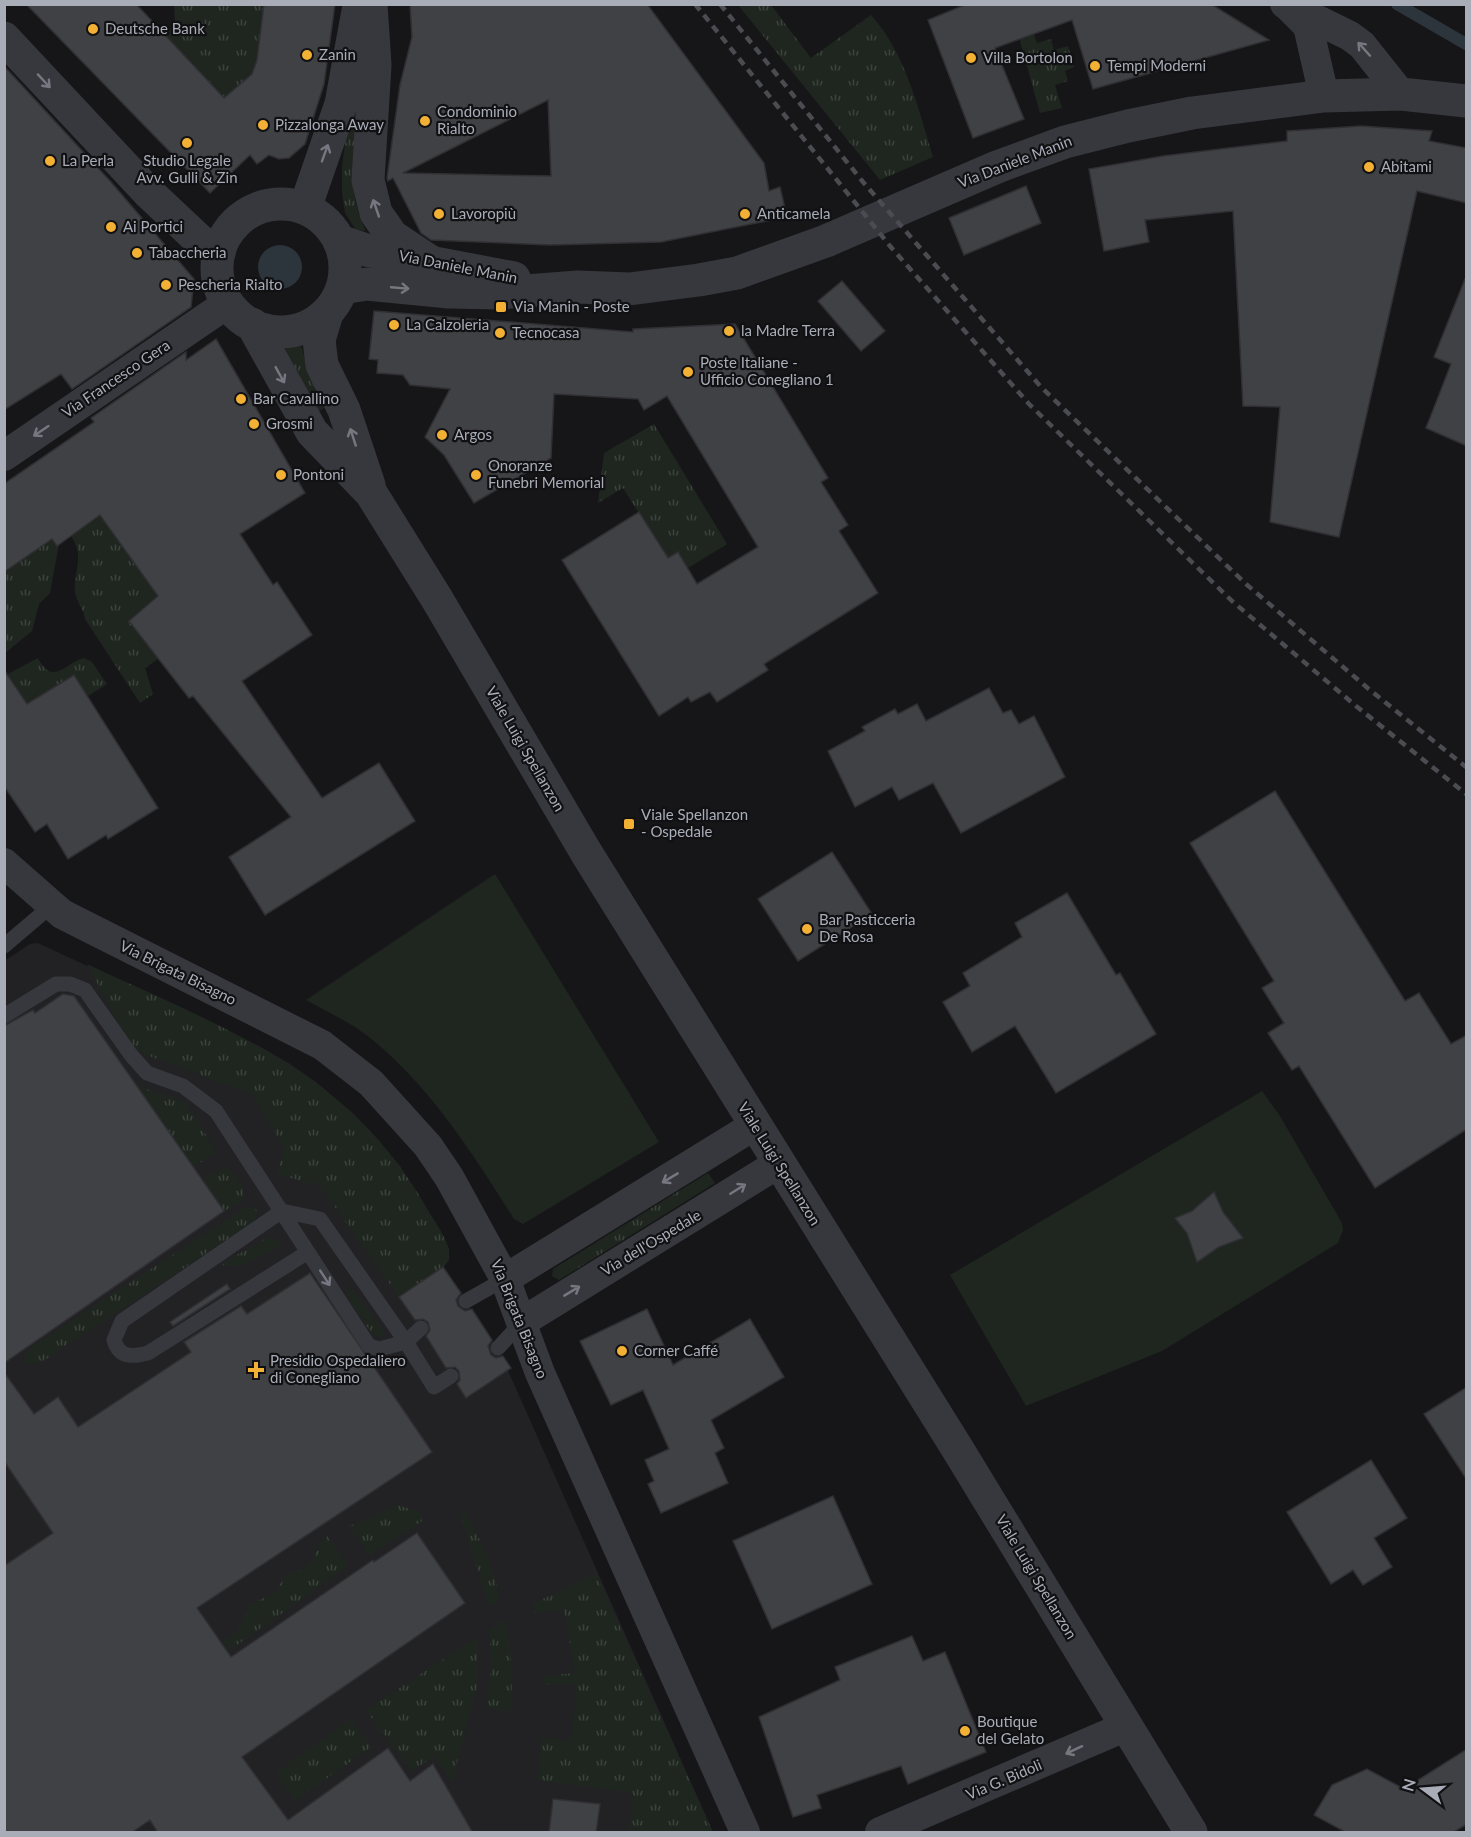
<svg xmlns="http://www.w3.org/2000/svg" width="1471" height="1837" viewBox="0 0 1471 1837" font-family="Lato,sans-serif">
  <defs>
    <pattern id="grass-tufts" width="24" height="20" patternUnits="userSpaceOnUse" patternTransform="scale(1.5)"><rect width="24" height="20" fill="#1e261f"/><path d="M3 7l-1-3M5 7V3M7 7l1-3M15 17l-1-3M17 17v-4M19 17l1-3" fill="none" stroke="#3c433d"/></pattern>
  </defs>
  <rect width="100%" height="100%" fill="#161618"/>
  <polygon fill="#222225" points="38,943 259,1046 290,1064 316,1082 355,1115 400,1166 449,1248 449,1260 443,1268 498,1348 713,1832 5,1832 4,961 30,944"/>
  <g fill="url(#grass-tufts)">
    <polygon points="174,5 264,5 257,60 252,74 224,98 165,35 175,24"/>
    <path d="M738,5h33l40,53 60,-43c35,39 47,93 62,142l-53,23z"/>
    <polygon points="1010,5 1024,5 1037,43 1051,39 1054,50 1068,46 1074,67 1065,71 1068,81 1055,85 1062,108 1040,113"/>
    <path d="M349,116l10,1c-4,42 -13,75 7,114l-10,-1 -11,-17 -3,-21v-26z"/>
    <polygon points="301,346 315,389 324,408 318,412 281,348"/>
    <polygon points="654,424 727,544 688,568 678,552 667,558 623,488 598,503 604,453"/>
    <path d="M100,515l59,80 -30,26 29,38 -13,9 8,26 -13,9 -55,-84c-1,-10 -9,-18 -10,-27 -1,-22 10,-36 -4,-56z"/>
    <polygon points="52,539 57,546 59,544 50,593 39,604 32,631 5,653 5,572"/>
    <path d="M38,658c15,29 27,5 46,0l8,4 15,22 -19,12 -14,-21 -47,29 -19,-30z"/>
    <path d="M87,964c135,64 261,105 339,243 8,14 26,36 23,53l-6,7 -44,30 -79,-111 -43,-12 7,-25 -32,-55 -108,-40 -13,-8z"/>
    <polygon points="137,1086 185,1102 215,1149 214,1155 193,1166"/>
    <path d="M225,1167c8,3 25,25 17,34 -4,4 -13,7 -18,10l-22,-31z"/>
    <polygon points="708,1173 715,1183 559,1280 552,1276 553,1269"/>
    <polygon points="251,1206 258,1211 254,1222 40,1363 26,1363 25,1355 33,1346 246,1207"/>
    <path d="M266,1238l13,2 3,4c-23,13 -35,25 -62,21z"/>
    <polygon points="347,1290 354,1291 382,1329 384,1333 382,1337 373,1335 347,1297"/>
    <path d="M397,1505l24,7 1,9 -53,34 -20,-30c19,-1 29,-16 48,-20z"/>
    <path d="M463,1512l4,2c8,16 40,76 28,91l-4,1 -4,-5 -26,-84z"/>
    <path d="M327,1536l21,30 -121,86 -6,-9c18,-11 22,-20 29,-39l23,-10 16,-22c31,-2 21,-23 38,-36z"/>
    <polygon points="596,1574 713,1832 629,1832 633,1793 538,1780 541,1737 571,1741 576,1700 574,1684 544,1685 544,1676 575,1673 564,1609 535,1614 532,1604"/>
    <path d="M504,1620c9,30 9,63 6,93l-24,-6 5,-37 -1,-41z"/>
    <path d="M474,1639l4,3 -1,44 -25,96 -18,-26 -22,15c-15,-21 -31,-39 -46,-61z"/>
    <polygon points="351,1719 371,1747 295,1801 275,1773"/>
  </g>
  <g fill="#1e261f">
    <path d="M495,874l164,268 -136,82 -9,-5c-41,-65 -84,-133 -145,-182 -19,-15 -42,-25 -63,-37z"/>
    <polygon points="1262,1091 1280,1116 1342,1223 1343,1230 1338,1243 1162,1351 1026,1406 950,1275"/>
  </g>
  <circle fill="#2c353c" cx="280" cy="267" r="22"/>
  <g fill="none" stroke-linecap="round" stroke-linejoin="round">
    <polyline stroke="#2c353c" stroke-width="12" points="1397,4 1466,44"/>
  </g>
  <g fill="#404145" stroke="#303034" stroke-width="1.5" fill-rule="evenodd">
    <polygon points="26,4 136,4 224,98 252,74 257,60 264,4 335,4 324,84 305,144 289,158 279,159 269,155 257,164 250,155 210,193"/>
    <path d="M410,4h237l117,159 5,28 11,-4 7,30 -126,25 -111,3 -119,-5 -10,-7 -28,-55 -5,3 -1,-3 13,-93 12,-48zM548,100l3,76 -148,-3z"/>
    <polygon points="967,4 1211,4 1269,40 1093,89 1072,20 995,48 1024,119 973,138 928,20"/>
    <polygon points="4,66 111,182 194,279 191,307 72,389 61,374 4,410"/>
    <polygon points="1361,126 1432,131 1429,141 1467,148 1467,203 1417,191 1339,537 1270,522 1280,407 1243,406 1233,211 1145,220 1149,242 1104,251 1089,169 1163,156 1287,141 1287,131"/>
    <polygon points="1026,186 1041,223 964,255 949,218"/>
    <polygon points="1465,279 1467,279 1467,446 1426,428 1451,364 1434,357"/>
    <polygon points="842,281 885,331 861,351 818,301"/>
    <polygon points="374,311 633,332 633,329 735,324 828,478 821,482 848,525 839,531 878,593 764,664 768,670 717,702 710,692 691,702 688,697 659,716 562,560 639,512 668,558 678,552 697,584 758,547 667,396 644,410 638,399 554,394 551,458 474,503 444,455 425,437 450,389 410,385 403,375 377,373 378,360 369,359"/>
    <polygon points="216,339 305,493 240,534 273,585 277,582 312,635 242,681 322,798 379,763 415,821 265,915 229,857 291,817 193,696 189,698 129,621 158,596 100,515 57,546 52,539 4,572 4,484 94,422 91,418 186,352 186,360"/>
    <polygon points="4,670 27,704 74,675 158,808 108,839 106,835 68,859 47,824 35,832 4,786"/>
    <polygon points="989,688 1003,713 1011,710 1019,724 1034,716 1065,777 961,833 933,783 899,800 892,787 855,807 828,751 865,731 862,727 895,709 898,714 917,704 926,721"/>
    <polygon points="1275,791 1405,1001 1419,993 1451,1044 1467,1035 1467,1129 1375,1188 1299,1066 1292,1070 1268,1033 1284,1023 1262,988 1274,981 1190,843"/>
    <polygon points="832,852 872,914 798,961 758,899"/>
    <polygon points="1067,893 1116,975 1120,973 1156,1034 1056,1093 1015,1026 972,1052 943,1002 970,986 963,973 1022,937 1015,923"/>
    <polygon points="63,994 74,996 224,1211 4,1363 4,1026 33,1010 35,1013"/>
    <polygon points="1214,1192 1223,1212 1243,1238 1219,1247 1197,1262 1187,1233 1175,1218 1192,1211"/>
    <polygon points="443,1267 461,1293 456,1300 458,1306 465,1311 472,1309 492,1340 488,1346 491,1355 496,1358 503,1356 511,1368 466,1398 457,1384 460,1380 459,1371 455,1367 446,1368 426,1336 430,1330 428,1322 423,1319 415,1320 399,1297"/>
    <polygon points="310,1273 432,1452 197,1608 231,1657 373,1560 374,1562 417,1533 465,1603 242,1757 288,1820 388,1748 410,1781 433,1764 473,1833 158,1833 150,1820 131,1833 4,1833 4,1566 53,1533 4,1461 4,1372 34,1414 58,1397 78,1427 191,1352 184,1342 241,1306 247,1314"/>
    <polygon points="227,1284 230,1289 173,1326 170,1322"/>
    <polygon points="647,1309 673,1365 750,1319 784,1377 711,1420 724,1448 715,1453 728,1483 661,1513 648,1484 654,1481 645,1460 669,1449 643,1390 611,1405 580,1341"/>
    <polygon points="1467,1387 1467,1480 1424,1414"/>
    <polygon points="1371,1460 1407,1518 1374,1538 1392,1567 1363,1585 1353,1570 1331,1584 1287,1512"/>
    <polygon points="833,1496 872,1584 772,1629 733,1541"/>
    <polygon points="912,1636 923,1661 945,1652 986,1752 908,1784 901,1766 817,1795 821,1808 793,1817 759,1717 840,1680 835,1667"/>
    <polygon points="1467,1749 1467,1824 1452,1833 1347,1833 1314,1815 1332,1785 1367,1769 1404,1789"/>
    <polygon points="553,1799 600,1804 596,1833 549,1833"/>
  </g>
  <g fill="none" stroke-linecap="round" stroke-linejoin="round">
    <g stroke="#37383d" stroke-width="15">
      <polyline points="4,946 51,906"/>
      <path d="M4,1016l52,-32h14l15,6 46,65 16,18 36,13 33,25 153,235 10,3 27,-7 -86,-123 -38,-8 -160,110 -8,19c5,18 18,17 34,13l160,-101"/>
      <polyline points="466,1301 505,1279"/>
      <polyline points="421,1328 406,1342 434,1387 451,1376"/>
      <polyline points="498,1348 522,1322"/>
    </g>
    <g stroke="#37383d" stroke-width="30">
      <polyline points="1285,4 1350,36 1362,45 1401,94"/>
      <polyline points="1290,8 1308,26 1324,96"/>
      <polyline points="4,456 228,303"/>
      <polyline points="4,863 62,914 322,1045 371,1083 428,1146 449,1177 505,1279 540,1373 745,1832"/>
      <polyline points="505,1279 755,1125"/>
      <polyline points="522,1322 779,1163"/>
      <polyline points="880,1832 1127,1726"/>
    </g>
    <g stroke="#37383d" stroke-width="33">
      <polyline points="371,4 375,65 368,180 376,213 392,236 431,262"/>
      <polyline points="4,38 149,193 199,240 219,253"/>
      <circle cx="281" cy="268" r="64"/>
      <polyline points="305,208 341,104 358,11"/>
      <polyline points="339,241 366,250 514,278"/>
      <polyline points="342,288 367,284 449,292 498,293 578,287 629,289 699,280 737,273 826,241 997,167 1065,142 1128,126 1192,113 1324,96 1401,94 1466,101"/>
      <polyline points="327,313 319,340 322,365 344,410 369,485"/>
      <polyline points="252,324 312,432 371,493 437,599 587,854 957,1448 1191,1832"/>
    </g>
    <g stroke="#4a4c52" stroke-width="4.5" stroke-dasharray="8 6" stroke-linecap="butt">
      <polyline points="695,4 890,246 1029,404 1232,601 1356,706 1466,794"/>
      <polyline points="720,4 863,182 1041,387 1246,584 1370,690 1466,767"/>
    </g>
  </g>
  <defs><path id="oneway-shaft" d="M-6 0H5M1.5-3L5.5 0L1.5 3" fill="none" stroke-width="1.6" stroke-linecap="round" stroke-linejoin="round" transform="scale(1.5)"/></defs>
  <g stroke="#757881">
    <use href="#oneway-shaft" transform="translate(1364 49) rotate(-132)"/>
    <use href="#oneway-shaft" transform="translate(44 81) rotate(47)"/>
    <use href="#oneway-shaft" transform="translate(325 153) rotate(-70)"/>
    <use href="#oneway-shaft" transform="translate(376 208) rotate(-109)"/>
    <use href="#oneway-shaft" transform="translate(400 288) rotate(5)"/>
    <use href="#oneway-shaft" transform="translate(280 375) rotate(61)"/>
    <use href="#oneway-shaft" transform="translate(41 431) rotate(146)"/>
    <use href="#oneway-shaft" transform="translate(353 437) rotate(-108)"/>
    <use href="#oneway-shaft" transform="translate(670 1178) rotate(149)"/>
    <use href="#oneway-shaft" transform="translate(738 1189) rotate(-32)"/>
    <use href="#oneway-shaft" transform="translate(325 1278) rotate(57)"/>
    <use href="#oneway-shaft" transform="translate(572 1291) rotate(-31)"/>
    <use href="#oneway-shaft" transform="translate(1074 1750) rotate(155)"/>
  </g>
  <g fill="#f2b134" stroke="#111113" stroke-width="2">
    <circle cx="93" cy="29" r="6"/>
    <circle cx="307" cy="55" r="6"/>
    <circle cx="971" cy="58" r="6"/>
    <circle cx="1095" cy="66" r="6"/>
    <circle cx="425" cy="121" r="6"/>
    <circle cx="263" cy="125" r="6"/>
    <circle cx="187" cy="143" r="6"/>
    <circle cx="50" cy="161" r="6"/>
    <circle cx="1369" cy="167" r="6"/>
    <circle cx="439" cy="214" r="6"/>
    <circle cx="745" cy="214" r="6"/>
    <circle cx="111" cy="227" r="6"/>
    <circle cx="137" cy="253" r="6"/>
    <circle cx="166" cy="285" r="6"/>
    <rect x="495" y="301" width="12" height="12" rx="3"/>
    <circle cx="394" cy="325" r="6"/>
    <circle cx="729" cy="331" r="6"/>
    <circle cx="500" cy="333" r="6"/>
    <circle cx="688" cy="372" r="6"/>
    <circle cx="241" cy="399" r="6"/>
    <circle cx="254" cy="424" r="6"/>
    <circle cx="442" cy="435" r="6"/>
    <circle cx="281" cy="475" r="6"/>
    <circle cx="476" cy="475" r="6"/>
    <rect x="623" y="818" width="12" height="12" rx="3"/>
    <circle cx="807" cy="929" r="6"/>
    <circle cx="622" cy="1351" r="6"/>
    <path d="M253 1361h6v6h6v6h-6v6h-6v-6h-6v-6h6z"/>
    <circle cx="965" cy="1731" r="6"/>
  </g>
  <g text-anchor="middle" stroke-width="4.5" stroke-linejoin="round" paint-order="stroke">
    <g font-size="15" fill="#a8adb8" stroke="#111113" text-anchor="start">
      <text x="105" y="34">Deutsche Bank</text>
      <text x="319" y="60">Zanin</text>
      <text x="983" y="63">Villa Bortolon</text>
      <text x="1107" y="71">Tempi Moderni</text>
      <text x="437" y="117">Condominio<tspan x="437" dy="17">Rialto</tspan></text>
      <text x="275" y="130">Pizzalonga Away</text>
      <text x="62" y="166">La Perla</text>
      <text x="187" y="166" text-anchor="middle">Studio Legale<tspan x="187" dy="17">Avv. Gulli &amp; Zin</tspan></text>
      <text x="1381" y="172">Abitami</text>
      <text x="451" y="219">Lavoropiù</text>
      <text x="757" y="219">Anticamela</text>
      <text x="123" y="232">Ai Portici</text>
      <text x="149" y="258">Tabaccheria</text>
      <text x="178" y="290">Pescheria Rialto</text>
      <text x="513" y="312">Via Manin - Poste</text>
      <text x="406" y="330">La Calzoleria</text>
      <text x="741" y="336">la Madre Terra</text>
      <text x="512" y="338">Tecnocasa</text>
      <text x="700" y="368">Poste Italiane -<tspan x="700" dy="17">Ufficio Conegliano 1</tspan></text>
      <text x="253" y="404">Bar Cavallino</text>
      <text x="266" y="429">Grosmi</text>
      <text x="454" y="440">Argos</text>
      <text x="488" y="471">Onoranze<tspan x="488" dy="17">Funebri Memorial</tspan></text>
      <text x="293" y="480">Pontoni</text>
      <text x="641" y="820">Viale Spellanzon<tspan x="641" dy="17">- Ospedale</tspan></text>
      <text x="819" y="925">Bar Pasticceria<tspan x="819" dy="17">De Rosa</tspan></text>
      <text x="634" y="1356">Corner Caffé</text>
      <text x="270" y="1366">Presidio Ospedaliero<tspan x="270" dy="17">di Conegliano</tspan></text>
      <text x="977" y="1727">Boutique<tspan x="977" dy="17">del Gelato</tspan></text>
    </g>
    <g font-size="15" fill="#a8adb8" stroke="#111113">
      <text transform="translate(1015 162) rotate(-21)" y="5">Via Daniele Manin</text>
      <text transform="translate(458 267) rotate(11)" y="5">Via Daniele Manin</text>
      <text transform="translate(116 379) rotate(-34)" y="5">Via Francesco Gera</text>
      <text transform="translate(525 749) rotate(60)" y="5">Viale Luigi Spellanzon</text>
      <text transform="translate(178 973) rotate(26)" y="5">Via Brigata Bisagno</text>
      <text transform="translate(779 1164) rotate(58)" y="5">Viale Luigi Spellanzon</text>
      <text transform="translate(651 1243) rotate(-31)" y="5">Via dell'Ospedale</text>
      <text transform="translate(519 1319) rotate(68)" y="5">Via Brigata Bisagno</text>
      <text transform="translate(1036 1577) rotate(59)" y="5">Viale Luigi Spellanzon</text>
      <text transform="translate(1004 1780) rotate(-23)" y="5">Via G. Bidoli</text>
    </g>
  </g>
  <rect width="1471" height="1837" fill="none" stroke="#a8adb8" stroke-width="12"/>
  <g transform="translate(1423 1789) rotate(286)" stroke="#111113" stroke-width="4.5" paint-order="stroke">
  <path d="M0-4.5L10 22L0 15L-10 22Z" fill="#a8adb8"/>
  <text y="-9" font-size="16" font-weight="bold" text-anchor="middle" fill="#a8adb8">N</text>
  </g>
</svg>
